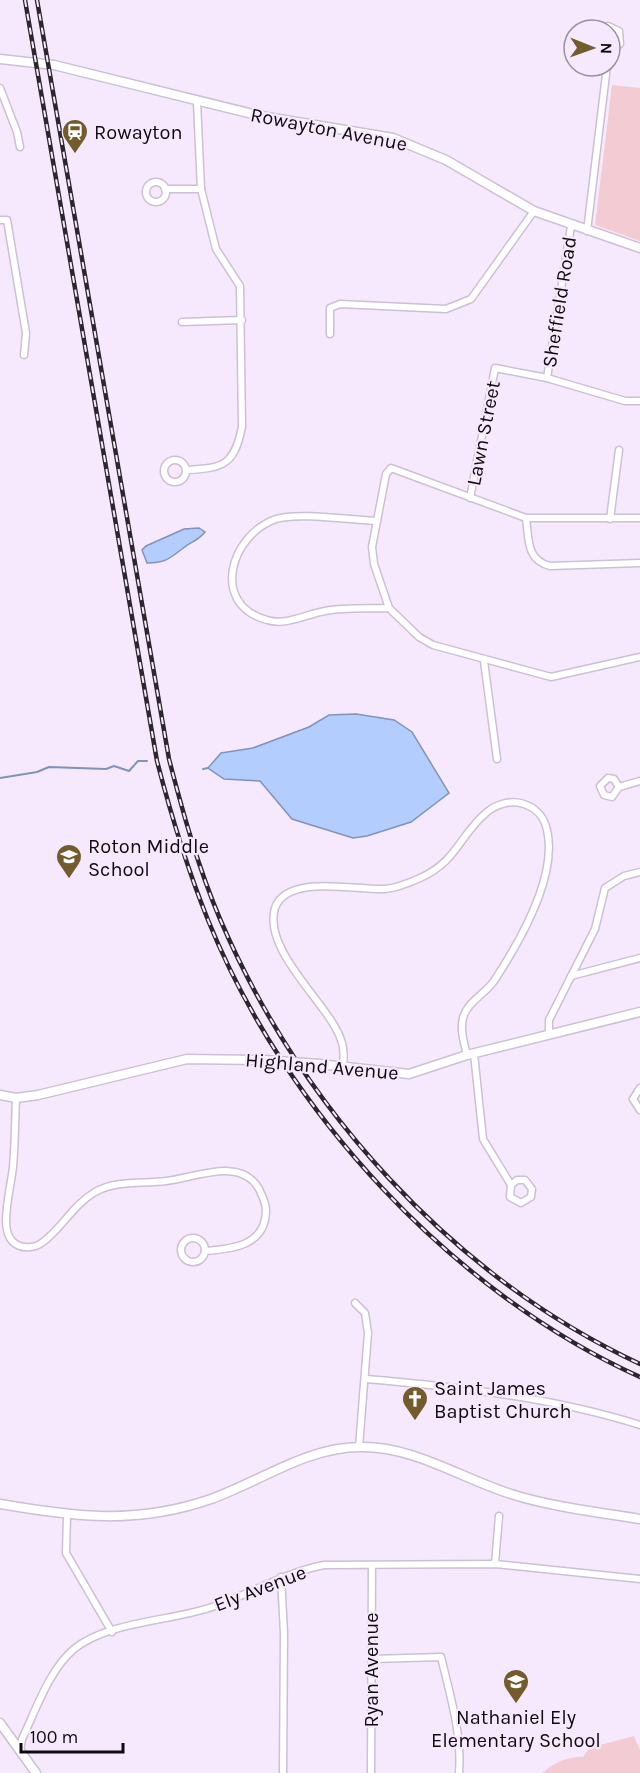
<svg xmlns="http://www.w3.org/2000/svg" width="640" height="1773" viewBox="0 0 640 1773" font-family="Karla,sans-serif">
  <rect width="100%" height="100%" fill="#f6e9fd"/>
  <g fill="#f3ccd3">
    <polygon points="612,85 640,88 640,241 595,225"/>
    <path d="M634,1736l6,14v23h-98c11,-10 26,-17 41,-16l6,-9z"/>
  </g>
  <g fill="#b3cefe" stroke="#8293b7" stroke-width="1.5">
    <path d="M199,528l6,4c-7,9 -15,10 -23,17 -13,10 -17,14 -35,14l-5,-13 4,-4 38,-17z"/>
    <polygon points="356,714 394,720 412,732 449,793 411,822 367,836 353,838 292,819 260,781 224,779 208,768 221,753 253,748 309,727 329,715"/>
  </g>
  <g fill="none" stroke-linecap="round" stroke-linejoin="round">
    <g stroke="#8293b7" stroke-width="2">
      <polyline points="203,769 208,768"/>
      <polyline points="0,778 37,772 49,767 106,769 114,766 129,771 138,761 147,761"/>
    </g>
    <defs>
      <g id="street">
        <polyline points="600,30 608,26 619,31 620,44 610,50"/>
        <polyline points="0,88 17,132 20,147"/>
        <circle cx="156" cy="192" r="10"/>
        <polyline points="165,189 201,189"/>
        <polyline points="0,220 7,220 26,333 24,355"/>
        <polyline points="587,231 607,66"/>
        <polyline points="182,322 242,320"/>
        <polyline points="330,334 330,308 340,304 446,309 471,299 534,211"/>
        <polyline points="547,378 571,226"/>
        <circle cx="175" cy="471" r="11"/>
        <path d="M186,470c37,-2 48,-4 56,-43l-2,-141 -24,-37 -15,-60 -4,-87"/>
        <polyline points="470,498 495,368 547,378 625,401 640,401"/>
        <path d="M526,518c3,21 0,42 24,48l90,-3"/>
        <polyline points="640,518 526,518 391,468 386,474 372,547 374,564 389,608 419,637 433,645 551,677 640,657"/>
        <polyline points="610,519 619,450"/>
        <path d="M376,521c-25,-1 -79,-9 -100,-2 -46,16 -66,86 -9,101 19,6 40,-6 58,-9 21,-4 44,-2 64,-3"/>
        <polyline points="484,661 497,759"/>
        <polyline points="619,787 614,779 608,778 600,786 604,795 612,797 619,787 640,781"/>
        <polyline points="571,976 640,958"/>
        <polyline points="549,1034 549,1020 595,929 605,888 624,876 640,872"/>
        <polyline points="474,1054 483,1139 511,1185 510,1197 521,1203 531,1197 532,1189 525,1180 517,1180 511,1185"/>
        <path d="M343,1067c1,-9 1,-19 -2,-27 -11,-35 -79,-89 -66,-132 12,-35 83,-17 110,-19 12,-1 24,-6 35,-11 37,-16 40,-44 67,-66 22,-18 54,-10 60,18 11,47 -28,113 -53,151 -8,12 -25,20 -30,34 -5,12 0,28 3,40"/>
        <polyline points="640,1088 633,1099 640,1110"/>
        <path d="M16,1098c-1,23 -1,46 -3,69 -2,17 -7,36 -7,54 0,8 1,15 7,21 8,7 21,7 30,0 19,-14 30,-37 52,-50 22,-12 47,-8 71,-11 29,-3 75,-25 93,8 3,6 7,14 7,21 0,36 -34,39 -61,41"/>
        <circle cx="193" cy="1250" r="12"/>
        <polyline points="355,1303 365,1313 368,1333 359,1447"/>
        <path d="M366,1379c93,8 185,18 274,46"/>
        <polyline points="67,1515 66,1553 112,1632"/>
        <polyline points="495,1564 499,1516"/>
        <polyline points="281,1577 284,1633 283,1773"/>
        <path d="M372,1659l69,-2c9,38 21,76 18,116"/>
        <path d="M20,1751l2,-12c14,-29 27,-69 52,-90 33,-27 95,-28 135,-41 40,-13 74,-35 115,-43l171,-1 145,15"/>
        <polyline points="371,1773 372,1566"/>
      </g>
      <g id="secondary">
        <polyline points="0,59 54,65 261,116 393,138 446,160 534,211 640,248"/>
        <polyline points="319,1064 409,1074 467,1055 640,1012"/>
        <polyline points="0,1095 16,1098 38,1095 187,1059 264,1060"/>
        <path d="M0,1504c75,13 136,21 211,-5 48,-17 96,-52 149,-52 54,-1 100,31 151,47 41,13 86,18 129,25"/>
        <polyline points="0,1723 36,1773"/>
      </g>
    </defs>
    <use href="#street" stroke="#ccc0d4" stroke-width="9"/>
    <use href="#secondary" stroke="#ccc0d4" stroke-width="11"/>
    <use href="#street" stroke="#fff" stroke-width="6"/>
    <use href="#secondary" stroke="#fff" stroke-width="8"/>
    <defs>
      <g id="rail">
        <path d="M25,0l132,761c14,54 30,107 51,159 77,191 244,372 432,457"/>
        <path d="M37,0l132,759c14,54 29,108 51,160 81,189 232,357 420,445"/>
      </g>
    </defs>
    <use href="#rail" stroke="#2c272e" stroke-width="4.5"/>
    <use href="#rail" stroke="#f6e9fd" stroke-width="2" stroke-dasharray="7" stroke-linecap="butt"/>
    <defs>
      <polyline id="secondary-bridge" points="264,1060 319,1064"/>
    </defs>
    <use href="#secondary-bridge" stroke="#ccc0d4" stroke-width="11" stroke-linecap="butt"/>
    <use href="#secondary-bridge" stroke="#fff" stroke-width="8"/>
  </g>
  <defs>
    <symbol id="station-pin" viewBox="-11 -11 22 30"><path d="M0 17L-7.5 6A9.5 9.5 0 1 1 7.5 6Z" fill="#735b2c" stroke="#f6e9fd"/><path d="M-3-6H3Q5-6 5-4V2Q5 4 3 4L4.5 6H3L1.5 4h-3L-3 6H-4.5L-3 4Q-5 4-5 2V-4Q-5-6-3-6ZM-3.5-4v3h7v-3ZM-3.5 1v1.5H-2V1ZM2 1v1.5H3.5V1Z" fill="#fff"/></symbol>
    <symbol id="school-pin" viewBox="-11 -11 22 30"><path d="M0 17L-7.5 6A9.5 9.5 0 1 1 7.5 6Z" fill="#735b2c" stroke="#f6e9fd"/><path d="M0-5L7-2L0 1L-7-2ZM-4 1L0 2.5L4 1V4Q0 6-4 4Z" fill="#fff"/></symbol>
    <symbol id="church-pin" viewBox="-11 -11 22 30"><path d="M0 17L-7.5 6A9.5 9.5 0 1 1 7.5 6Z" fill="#735b2c" stroke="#f6e9fd"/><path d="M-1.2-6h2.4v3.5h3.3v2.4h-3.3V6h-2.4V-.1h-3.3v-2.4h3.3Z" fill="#fff"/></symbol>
  </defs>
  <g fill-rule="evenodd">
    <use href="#station-pin" x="60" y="117" width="30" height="40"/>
    <use href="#school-pin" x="54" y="842" width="30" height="40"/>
    <use href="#church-pin" x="400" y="1384" width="30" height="40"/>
    <use href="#school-pin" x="501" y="1667" width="30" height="40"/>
  </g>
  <g text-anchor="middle" stroke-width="4.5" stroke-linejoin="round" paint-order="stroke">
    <g font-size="20" fill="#0e0a10" stroke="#f6e9fd">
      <text transform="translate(329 129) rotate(11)" y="7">Rowayton Avenue</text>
      <text transform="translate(559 302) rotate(-81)" y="7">Sheffield Road</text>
      <text transform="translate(483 433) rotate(-79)" y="7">Lawn Street</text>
      <text transform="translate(322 1066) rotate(5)" y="7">Highland Avenue</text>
      <text transform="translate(260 1588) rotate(-21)" y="7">Ely Avenue</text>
      <text transform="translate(371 1670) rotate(-90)" y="7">Ryan Avenue</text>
    </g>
    <g font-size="20" fill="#0e0a10" stroke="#f6e9fd" text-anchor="start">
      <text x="94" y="139">Rowayton</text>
      <text x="88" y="853">Roton Middle<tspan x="88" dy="23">School</tspan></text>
      <text x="434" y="1395">Saint James<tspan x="434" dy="23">Baptist Church</tspan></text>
      <text x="516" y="1724" text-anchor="middle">Nathaniel Ely<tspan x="516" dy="23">Elementary School</tspan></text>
    </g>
  </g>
  <g transform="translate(592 48) rotate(91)"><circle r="28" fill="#f6e9fd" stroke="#99909e" stroke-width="1.5"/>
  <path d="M0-4.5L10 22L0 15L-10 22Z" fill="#735b2c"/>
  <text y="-9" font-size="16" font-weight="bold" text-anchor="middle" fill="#0e0a10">N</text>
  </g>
  <path d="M21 1743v9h102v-9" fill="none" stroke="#0e0a10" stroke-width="3"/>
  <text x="30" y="1743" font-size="18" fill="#0e0a10" stroke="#f6e9fd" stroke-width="4.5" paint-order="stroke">100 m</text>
</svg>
